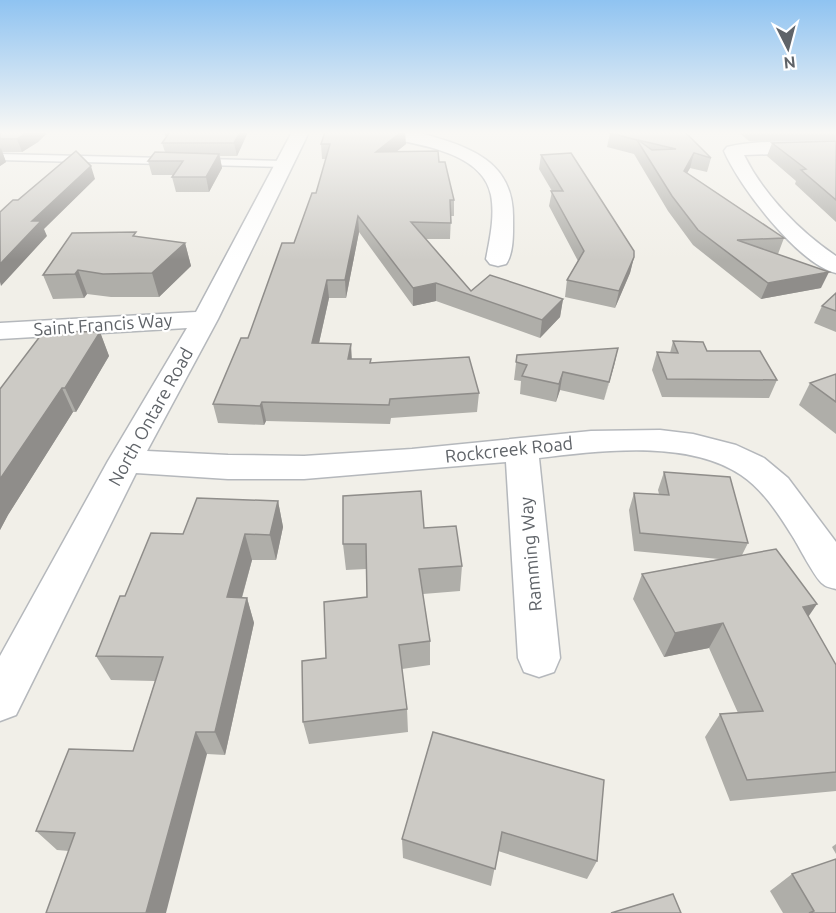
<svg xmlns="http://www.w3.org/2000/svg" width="836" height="913" viewBox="0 0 836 913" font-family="Ubuntu,sans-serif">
  <rect width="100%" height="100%" fill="#f1efe8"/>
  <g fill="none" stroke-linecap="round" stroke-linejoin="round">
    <defs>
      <polygon id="service" points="0,154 284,161 289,164 284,167 0,160"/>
      <g id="minor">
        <path d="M292,132h17l-91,187 -71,132 81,4 76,1 108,-7 179,-18 69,-1 33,4 43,11 28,13 24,20 48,64v47c-4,-1 -10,-2 -13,-5 -8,-5 -25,-40 -32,-50 -13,-21 -29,-45 -50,-59 -54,-36 -141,-24 -202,-17l21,200 -6,14 -15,5 -15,-5 -6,-14 -12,-196 -202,17h-76l-92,-6 -120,242 -16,6v-65l108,-195 79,-133 -187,11v-16l196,-11z"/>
        <path d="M376,132c12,0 25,-1 37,0 10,1 21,5 31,8 41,13 70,32 69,79 0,13 1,34 -7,45l-8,2 -8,-2 -4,-5c4,-21 9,-43 5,-64 -9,-45 -78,-51 -113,-59z"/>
        <path d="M836,142v10l-92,3c19,39 56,77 92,101v17c-38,-9 -97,-87 -112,-122l3,-4c34,-8 73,-5 109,-5z"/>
      </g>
    </defs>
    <use href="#service" stroke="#b5b8bc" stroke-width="3"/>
    <use href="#minor" stroke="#b5b8bc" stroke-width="3"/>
    <use href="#service" fill="#fff" fill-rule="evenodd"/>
    <use href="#minor" fill="#fff" fill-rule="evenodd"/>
  </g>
  <g fill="#afaea9">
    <polygon points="0,132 48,132 38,142 22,152 2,152 6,162 0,166"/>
    <polygon points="164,132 248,132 237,156 220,156 222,168 209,192 176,192 172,177 173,175 152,175 148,161 165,152 162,143 166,138"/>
    <polygon points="738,132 836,132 836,140 749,141"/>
    <polygon points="610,133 711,158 707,172 690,168 687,173 784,238 778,254 821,288 761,299 693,245 668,211 634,154 607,147"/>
    <polygon points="836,141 836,222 795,184 796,181 767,156 772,143"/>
    <polygon points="321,144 406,144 396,152 439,162 454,200 454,216 451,216 450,239 426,239 471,291 563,299 560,317 540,338 436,301 413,306 359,232 346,298 329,298 319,343 352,359 371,363 479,393 477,412 391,418 390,424 266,421 264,425 218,423 213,404 248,338 294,243 316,193 326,159 322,159"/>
    <polygon points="541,155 634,257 630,273 615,308 565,297 567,280 578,261 549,206 552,191 539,169"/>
    <polygon points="137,237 185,243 191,266 159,297 111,297 87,294 84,298 53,299 43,275"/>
    <polygon points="836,293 836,332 814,323 822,306"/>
    <polygon points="100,332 109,356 76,412 73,412 8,515 0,530 0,389"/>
    <polygon points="673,341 707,351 777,380 769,398 662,397 652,370 657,352 670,353"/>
    <polygon points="618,348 604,400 560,390 556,402 520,394 521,381 514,380 517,355"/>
    <polygon points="836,374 836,434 799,405 810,383"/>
    <polygon points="664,472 748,543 742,555 808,616 836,665 836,791 730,801 705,737 720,714 738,713 709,648 664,657 633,599 642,574 719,559 634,551 629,510 634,493 659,494 658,490"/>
    <polygon points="278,501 283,527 276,560 252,560 242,598 247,598 254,623 225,755 207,754 69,851 57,850 36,831 133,751 155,681 111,680 96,656 125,596 183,534"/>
    <polygon points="424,528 462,566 460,591 423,594 430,641 430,665 402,669 407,709 408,732 309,744 303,722 326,658 367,597 366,569 346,570 343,544"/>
    <polygon points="433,732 597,861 587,879 498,851 491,886 403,858 402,839"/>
    <polygon points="836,844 836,854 832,847"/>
    <polygon points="792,874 836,913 783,913 770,891"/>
  </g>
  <g fill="#8f8d8a">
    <polygon points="27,132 48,132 38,142 22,152 17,139"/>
    <polygon points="240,132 248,132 237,156 234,143"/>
    <polygon points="401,132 405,132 406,144 377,167 376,152"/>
    <polygon points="1,148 6,162 0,166 0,149"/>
    <polygon points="694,153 690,168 680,186 684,171"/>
    <polygon points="219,154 222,168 209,192 206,177"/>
    <polygon points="91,166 95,179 44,229 47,236 1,286 0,282 0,264 32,221"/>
    <polygon points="358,216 359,232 346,298 345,280"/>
    <polygon points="185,243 191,266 159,297 152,273"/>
    <polygon points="634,257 630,273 615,308 619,291"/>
    <polygon points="78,270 87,294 84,298 75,274"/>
    <polygon points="829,272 821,288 761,299 768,283"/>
    <polygon points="327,280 329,298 315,361 312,343"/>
    <polygon points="436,283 436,301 413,306 413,288"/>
    <polygon points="563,299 560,317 540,338 542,320"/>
    <polygon points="100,332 109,356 76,412 65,388"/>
    <polygon points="351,344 352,362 348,359"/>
    <polygon points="618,348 614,366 604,400 609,382"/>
    <polygon points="563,372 560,390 556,402 559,384"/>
    <polygon points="62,388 73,412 8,515 0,530 0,479"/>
    <polygon points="262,402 266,421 264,425 260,406"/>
    <polygon points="278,501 283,527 276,560 270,535"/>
    <polygon points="245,534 252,560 235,622 227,597"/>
    <polygon points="247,598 254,623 225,755 215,732"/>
    <polygon points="817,604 800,629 803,607"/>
    <polygon points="723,623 709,648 664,657 675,633"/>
    <polygon points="196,732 207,754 166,913 146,913"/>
  </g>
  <g fill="#cccac5" stroke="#8f8d8a" stroke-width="1.5" fill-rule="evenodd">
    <polygon points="0,132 27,132 17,139 0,139"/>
    <polygon points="170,132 240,132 234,143 162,143"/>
    <polygon points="325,132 401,132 376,152 438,151 439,162 445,162 454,200 450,200 451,223 411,222 471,291 490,275 563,299 542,320 436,283 413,288 358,216 345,280 327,280 312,343 351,344 348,359 371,359 370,363 469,357 479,393 390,399 389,405 262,402 260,406 213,404 241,338 248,338 282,243 294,243 312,193 316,193 330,144 321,144"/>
    <path d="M611,132h74l26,26 -17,-5 -10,18 100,67 -47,2 92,32 -61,11 -70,-53 -26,-34 -35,-56 -27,-7zM638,140l38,9 -24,1z"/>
    <polygon points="836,141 836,200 801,170 806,169 772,143"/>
    <polygon points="76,151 91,166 32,221 41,221 0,264 0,212 13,200 18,200"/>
    <polygon points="155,152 219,154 206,177 172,177 183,161 148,161"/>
    <polygon points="571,153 634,251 634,257 619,291 567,280 584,251 551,191 563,191 541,155"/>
    <polygon points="136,232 133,236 185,243 152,273 103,274 78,270 75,274 43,275 72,233"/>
    <polygon points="836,293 836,311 822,306"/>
    <polygon points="44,331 100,332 65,388 62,388 0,479 0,389"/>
    <polygon points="673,341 703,342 707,351 760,351 777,380 667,379 657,352 678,353"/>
    <polygon points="618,348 609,382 563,372 559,384 522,376 527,365 516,362 517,355"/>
    <polygon points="836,374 836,402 810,383"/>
    <polygon points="664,472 730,477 748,543 640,533 634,493 669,495"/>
    <polygon points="421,491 424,528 456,526 462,566 419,569 430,641 399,645 407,709 303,722 302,661 326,658 324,602 367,597 366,544 343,544 343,496"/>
    <polygon points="197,498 278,501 270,535 245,534 227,597 247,598 215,732 196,732 146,913 46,913 75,833 36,831 69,749 133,751 163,657 96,656 120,596 125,596 151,533 183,534"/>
    <polygon points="776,549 817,604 803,607 836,665 836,772 747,780 720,714 763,711 723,623 675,633 642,574"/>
    <polygon points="433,732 604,780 597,861 502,832 495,869 402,839"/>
    <polygon points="836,859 836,913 809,913 814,911 792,874"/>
    <polygon points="673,894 681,913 611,913"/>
  </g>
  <linearGradient id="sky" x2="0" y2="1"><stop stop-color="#8fc3f1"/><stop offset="0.51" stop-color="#f9f8f5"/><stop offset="1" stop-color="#f9f8f5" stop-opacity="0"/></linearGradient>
  <rect width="836" height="260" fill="url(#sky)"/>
  <g text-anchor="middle" stroke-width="4.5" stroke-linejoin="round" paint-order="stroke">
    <g font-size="18" fill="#5f6368" stroke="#fff">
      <text transform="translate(103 325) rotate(-4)" y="6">Saint Francis Way</text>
      <text transform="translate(151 417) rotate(-61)" y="6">North Ontare Road</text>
      <text transform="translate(509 450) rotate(-6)" y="6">Rockcreek Road</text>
      <text transform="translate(531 554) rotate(-95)" y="6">Ramming Way</text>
    </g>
  </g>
  <g transform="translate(788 48) rotate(174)" stroke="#ffffff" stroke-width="4.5" paint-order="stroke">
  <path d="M0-4.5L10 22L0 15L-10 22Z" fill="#5f6368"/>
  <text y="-9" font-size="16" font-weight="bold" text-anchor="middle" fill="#5f6368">N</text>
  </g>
</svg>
